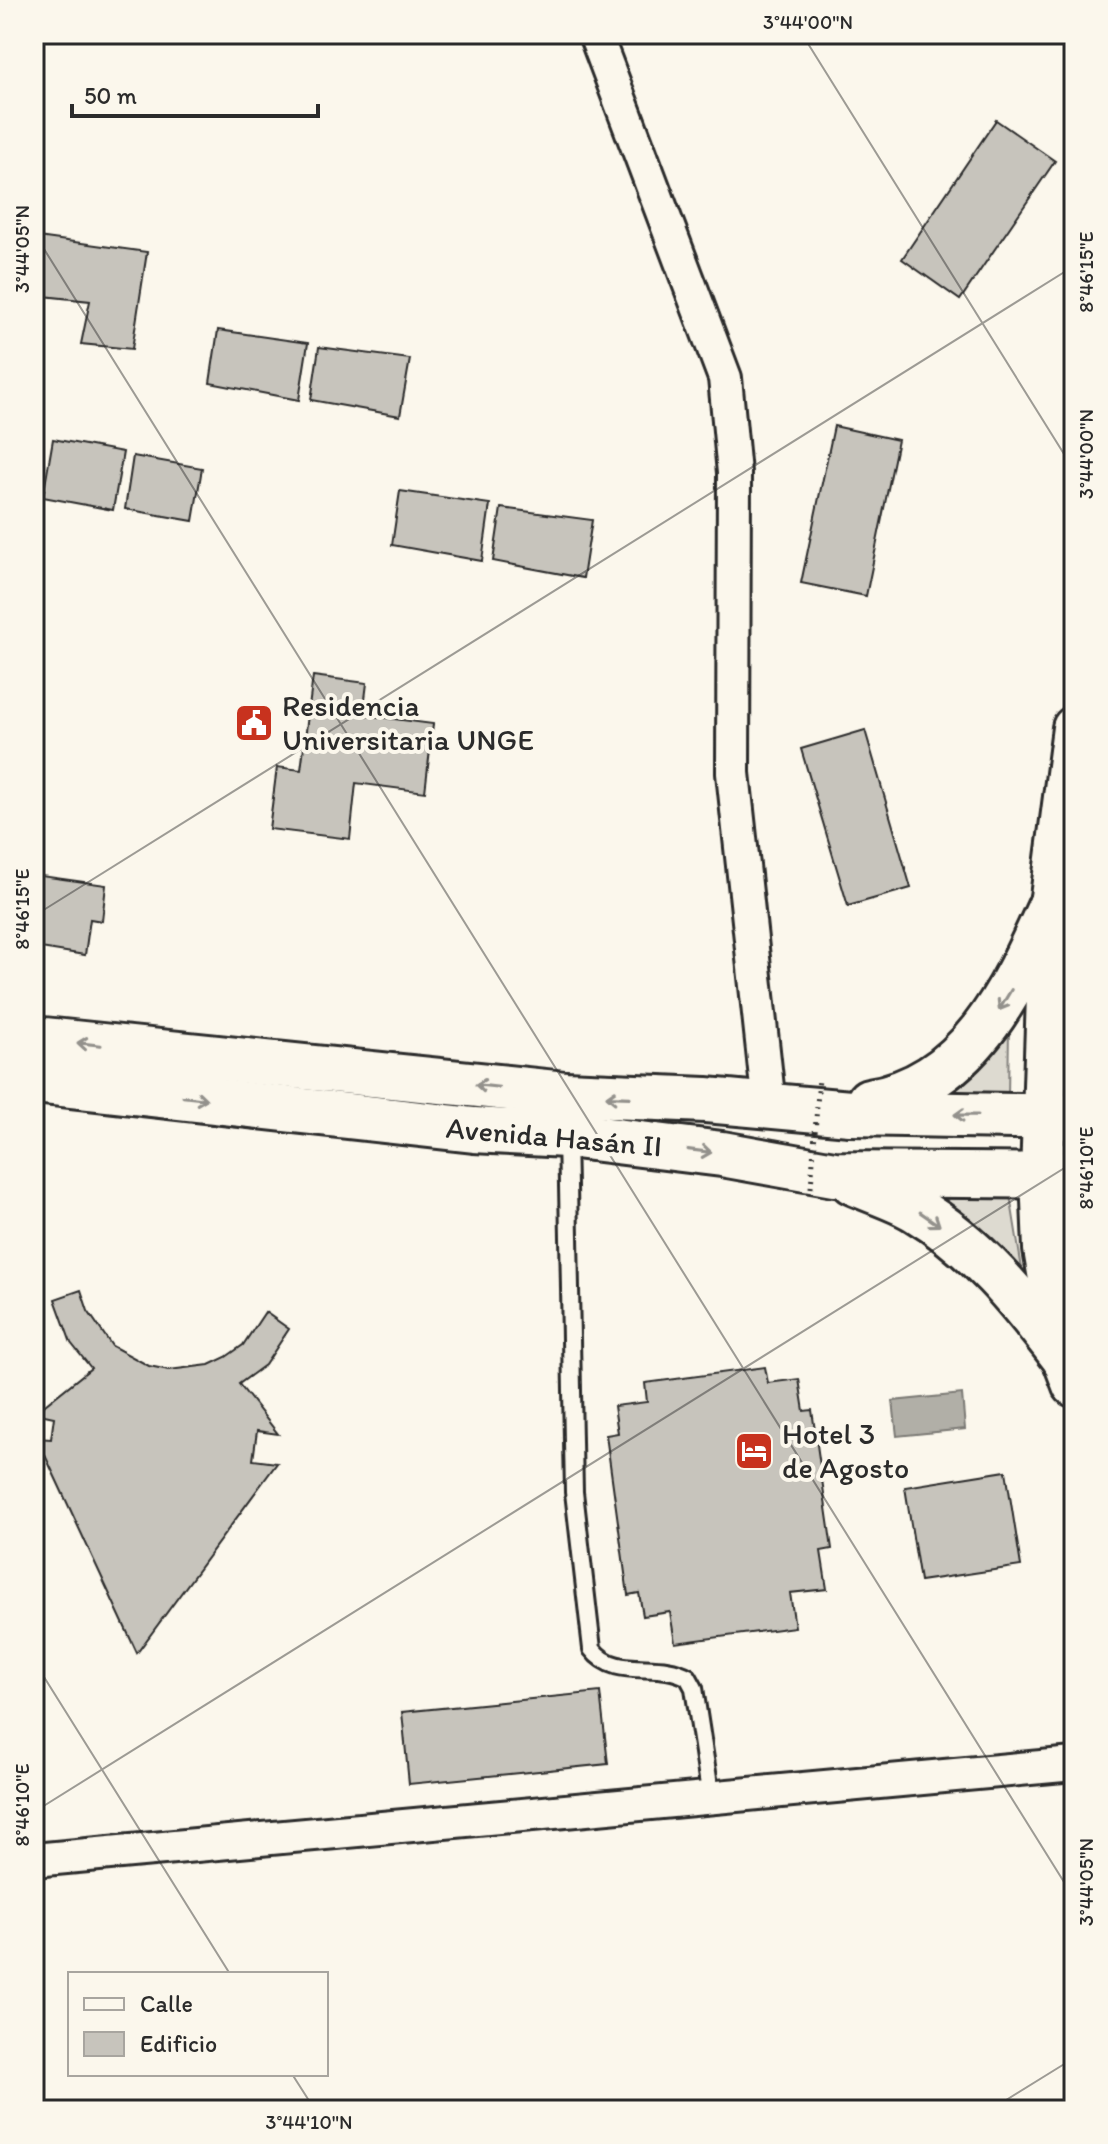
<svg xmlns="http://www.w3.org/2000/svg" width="1108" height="2144" viewBox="0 0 1108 2144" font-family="Itim,sans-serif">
  <rect width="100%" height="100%" fill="#fbf7ec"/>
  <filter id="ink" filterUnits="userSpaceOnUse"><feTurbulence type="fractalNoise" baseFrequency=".0125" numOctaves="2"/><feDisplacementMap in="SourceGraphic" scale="16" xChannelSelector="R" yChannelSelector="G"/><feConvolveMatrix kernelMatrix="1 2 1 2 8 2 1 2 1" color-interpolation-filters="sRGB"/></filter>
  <g filter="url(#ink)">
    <g fill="#dddad0" stroke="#84827e" stroke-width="2">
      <polygon points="1070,1022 1074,1026 1074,1088 1070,1087"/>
      <polygon points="1009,1027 1008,1098 929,1094"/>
      <polygon points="885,1181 1009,1189 1022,1269"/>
    </g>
    <polygon fill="#b1afa7" stroke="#7b7a75" stroke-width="2" points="962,1394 965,1429 897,1436 893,1401"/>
    <g fill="#c7c4bc" stroke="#2b2b2b" stroke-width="2">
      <polygon points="996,120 1055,161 960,300 902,259"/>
      <polygon points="38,237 147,252 132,349 81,344 90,301 34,295"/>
      <polygon points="218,330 308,343 299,400 210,383"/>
      <polygon points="319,347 410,359 400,416 311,400"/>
      <polygon points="834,426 898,440 866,596 801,583"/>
      <polygon points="53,439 123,452 113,510 43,497"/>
      <polygon points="133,456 202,468 193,521 125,509"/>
      <polygon points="400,491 490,504 482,561 392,545"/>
      <polygon points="501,508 592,520 583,578 493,561"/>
      <polygon points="313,676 367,683 363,715 433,724 425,792 356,783 350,839 269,829 277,767 301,770"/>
      <polygon points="865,730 911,888 848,906 801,749"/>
      <polygon points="34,875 106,885 102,921 90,919 85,955 34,947"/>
      <polygon points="81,1290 88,1311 112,1346 149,1366 169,1370 209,1365 226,1357 243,1345 265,1312 289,1329 265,1365 239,1384 278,1434 257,1431 253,1460 277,1463 137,1653 37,1438 51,1439 54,1417 35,1413 91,1368 71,1343 55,1299"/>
      <polygon points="765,1367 768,1383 799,1379 804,1411 812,1410 832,1549 821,1551 827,1589 790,1593 795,1627 675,1643 670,1612 643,1616 639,1593 628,1595 606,1435 618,1433 614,1406 647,1402 645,1383"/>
      <polygon points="1006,1471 1021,1566 920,1581 905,1487"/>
      <polygon points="600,1692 608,1764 409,1784 402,1712"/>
    </g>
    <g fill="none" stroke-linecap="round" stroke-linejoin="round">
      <defs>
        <path id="service" d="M567,1135l7,357 18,157c24,32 65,10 96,28l6,11 17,110"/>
        <g id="minor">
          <polyline points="595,34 725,378 734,473 733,773 769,1106"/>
          <polyline points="34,1860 1074,1764"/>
        </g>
        <polyline id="tertiary" points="1074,728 1051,905 1042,1176 1045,1249 1063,1356 1074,1385"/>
        <g id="primary">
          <polyline points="1051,905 1074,992"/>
          <polyline points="34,1039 565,1094 706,1100 850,1113 1074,1117"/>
          <polyline points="34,1081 474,1130 567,1135 722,1154 834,1174 1074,1176"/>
          <path d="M869,1101c101,-15 144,-113 182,-196"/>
          <path d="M853,1182c20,9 43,16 62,27 62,37 105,91 148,147l11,-15"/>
        </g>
      </defs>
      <use href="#service" stroke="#2b2b2b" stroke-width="22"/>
      <use href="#minor" stroke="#2b2b2b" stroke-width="38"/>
      <use href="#tertiary" stroke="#2b2b2b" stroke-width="48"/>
      <use href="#primary" stroke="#2b2b2b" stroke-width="50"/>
      <use href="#service" stroke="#fbf7ec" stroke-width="16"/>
      <use href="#minor" stroke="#fbf7ec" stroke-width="32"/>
      <use href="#tertiary" stroke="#fbf7ec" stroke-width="42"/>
      <use href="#primary" stroke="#fbf7ec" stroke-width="44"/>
      <polyline stroke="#2b2b2b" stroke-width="5" stroke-dasharray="2 6" stroke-linecap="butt" points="811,1188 819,1078"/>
    </g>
    <defs><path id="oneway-shaft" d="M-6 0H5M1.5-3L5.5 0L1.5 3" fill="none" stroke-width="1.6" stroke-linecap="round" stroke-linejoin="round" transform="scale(2)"/></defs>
    <g stroke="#93918c">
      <use href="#oneway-shaft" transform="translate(1005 1000) rotate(121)"/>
      <use href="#oneway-shaft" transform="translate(89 1044) rotate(-174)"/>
      <use href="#oneway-shaft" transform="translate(487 1086) rotate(-174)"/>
      <use href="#oneway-shaft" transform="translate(618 1097) rotate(-178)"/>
      <use href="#oneway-shaft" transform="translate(195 1098) rotate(7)"/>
      <use href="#oneway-shaft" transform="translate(966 1115) rotate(-179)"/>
      <use href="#oneway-shaft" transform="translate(700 1151) rotate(7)"/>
      <use href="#oneway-shaft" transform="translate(930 1219) rotate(35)"/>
    </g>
  </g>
  <path fill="none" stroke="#2b2b2b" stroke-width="2" stroke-opacity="0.45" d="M802,34l272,436M34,233l1040,1665M34,916l1040,-650M34,1661l196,313M34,1812l1040,-650M292,2074l23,36M990,2110l84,-52"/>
  <defs>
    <symbol id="civic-square" viewBox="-11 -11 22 22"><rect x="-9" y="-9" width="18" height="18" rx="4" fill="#c8321e" stroke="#fbf7ec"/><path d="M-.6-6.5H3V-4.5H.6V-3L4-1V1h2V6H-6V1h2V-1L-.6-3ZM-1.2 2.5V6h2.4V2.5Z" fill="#fff"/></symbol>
    <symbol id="hotel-square" viewBox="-11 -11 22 22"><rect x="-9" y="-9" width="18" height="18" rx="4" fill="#c8321e" stroke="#fbf7ec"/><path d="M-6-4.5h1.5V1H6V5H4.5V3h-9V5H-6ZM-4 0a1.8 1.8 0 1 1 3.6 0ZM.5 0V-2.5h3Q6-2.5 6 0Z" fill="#fff"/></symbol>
  </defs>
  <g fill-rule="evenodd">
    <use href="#civic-square" x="232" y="701" width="44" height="44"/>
    <use href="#hotel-square" x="732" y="1429" width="44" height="44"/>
  </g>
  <g text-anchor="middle" stroke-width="8" stroke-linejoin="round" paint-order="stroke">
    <g font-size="30" fill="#2b2b2b" stroke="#fbf7ec" text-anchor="start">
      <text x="282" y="716">Residencia<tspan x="282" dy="34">Universitaria UNGE</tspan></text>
      <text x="782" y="1444">Hotel 3<tspan x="782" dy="34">de Agosto</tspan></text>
    </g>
    <g font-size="30" fill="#2b2b2b" stroke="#fbf7ec">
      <text transform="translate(554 1137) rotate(5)" y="10">Avenida Hasán II</text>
    </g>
  </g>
  <rect width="1108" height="2144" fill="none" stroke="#fbf7ec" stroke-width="88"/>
  <rect x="68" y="1972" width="260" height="104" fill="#fbf7ec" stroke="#a8a59f" stroke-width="2"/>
  <rect x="84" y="1998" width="40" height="12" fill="#fbf7ec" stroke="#a8a59f" stroke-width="2"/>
  <text x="140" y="2012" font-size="24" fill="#2b2b2b">Calle</text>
  <rect x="84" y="2032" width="40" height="24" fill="#c7c4bc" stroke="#a8a59f" stroke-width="2"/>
  <text x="140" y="2052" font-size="24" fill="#2b2b2b">Edificio</text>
  <path d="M72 104v12h246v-12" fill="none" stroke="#2b2b2b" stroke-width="4"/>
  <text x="84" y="104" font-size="24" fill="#2b2b2b" stroke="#fbf7ec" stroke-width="6" paint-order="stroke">50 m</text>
  <rect x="44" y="44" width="1020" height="2056" fill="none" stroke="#2b2b2b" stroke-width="3"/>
  <g font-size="20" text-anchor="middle" fill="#2b2b2b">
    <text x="808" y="29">3°44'00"N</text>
    <text transform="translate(22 249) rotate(-90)" y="7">3°44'05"N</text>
    <text transform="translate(1086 272) rotate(-90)" y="7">8°46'15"E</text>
    <text transform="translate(1086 454) rotate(-90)" y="7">3°44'00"N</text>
    <text transform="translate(22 909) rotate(-90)" y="7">8°46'15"E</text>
    <text transform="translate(1086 1168) rotate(-90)" y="7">8°46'10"E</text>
    <text transform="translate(22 1805) rotate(-90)" y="7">8°46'10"E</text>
    <text transform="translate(1086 1882) rotate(-90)" y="7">3°44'05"N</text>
    <text x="309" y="2129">3°44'10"N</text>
  </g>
</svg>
